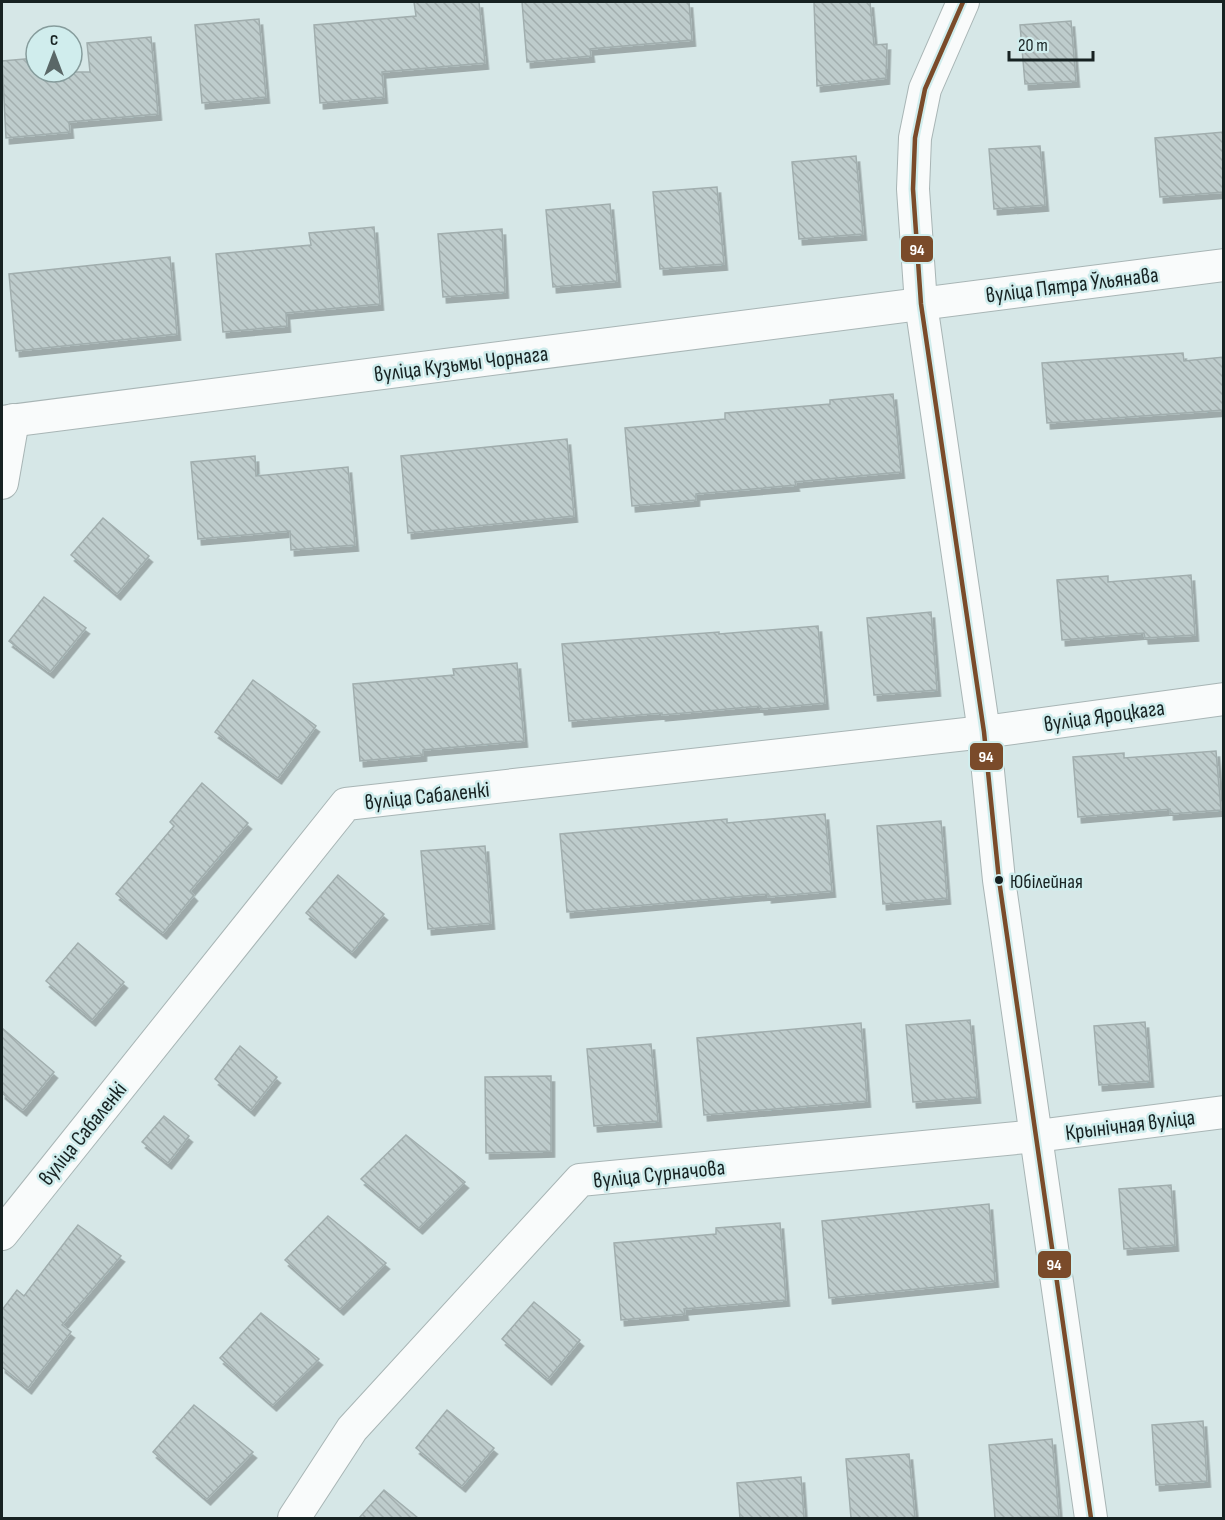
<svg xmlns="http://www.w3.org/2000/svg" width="1225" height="1520" viewBox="0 0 1225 1520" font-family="'Sofia Sans Condensed',sans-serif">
  <defs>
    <pattern id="building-back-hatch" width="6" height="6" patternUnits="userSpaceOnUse" patternTransform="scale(1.5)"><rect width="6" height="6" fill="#becccc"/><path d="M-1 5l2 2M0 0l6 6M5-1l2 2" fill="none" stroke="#a3afaf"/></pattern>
    <filter id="shadow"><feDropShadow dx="3.5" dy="6" stdDeviation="0" flood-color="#0004"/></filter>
  </defs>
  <rect width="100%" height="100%" fill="#d6e7e7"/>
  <g fill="url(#building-back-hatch)" stroke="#a1aeae" stroke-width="1.5" filter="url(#shadow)">
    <polygon points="414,2 479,2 485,63 382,72 384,97 320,103 314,25 416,16"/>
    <polygon points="522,2 689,2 692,40 590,49 591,56 527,62"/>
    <polygon points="814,2 870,2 874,45 887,44 886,78 817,86"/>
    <polygon points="259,19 266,97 202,103 195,25"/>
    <polygon points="1071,21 1076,81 1025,84 1020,25"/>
    <polygon points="151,37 158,114 69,122 70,132 6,138 2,61 36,58 36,72 90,72 87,43"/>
    <polygon points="1224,132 1224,192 1160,197 1155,138"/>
    <polygon points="1040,146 1045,205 994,209 989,149"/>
    <polygon points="856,156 863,234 799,239 792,162"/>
    <polygon points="717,187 724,264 660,269 653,192"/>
    <polygon points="610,204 617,281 553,287 546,210"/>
    <polygon points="374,227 380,304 286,313 287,326 223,332 216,254 311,245 309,233"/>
    <polygon points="502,229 505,292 443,297 438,234"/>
    <polygon points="170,257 177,334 16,351 9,274"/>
    <polygon points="1183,353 1184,361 1224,357 1224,410 1047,423 1042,363"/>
    <polygon points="893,394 901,472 795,482 796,485 696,494 696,500 632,506 625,428 725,419 725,413 830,404 830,400"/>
    <polygon points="567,439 574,516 408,533 401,456"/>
    <polygon points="255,456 256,476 348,467 355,545 291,550 290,531 198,539 191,462"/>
    <polygon points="103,518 149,556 117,594 71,555"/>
    <polygon points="1191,575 1195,635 1145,638 1144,633 1062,640 1057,580 1108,576 1108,582"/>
    <polygon points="44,597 86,628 50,672 9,641"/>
    <polygon points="931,612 937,690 874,695 867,618"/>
    <polygon points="818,626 825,703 761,709 760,706 662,715 662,713 569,721 562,644 719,632 719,634"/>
    <polygon points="517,663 524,741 423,750 423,755 360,761 353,684 454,675 453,669"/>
    <polygon points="253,680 316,726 278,778 215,732"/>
    <polygon points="1216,751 1221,810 1170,814 1170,809 1078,817 1073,757 1124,753 1124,758"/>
    <polygon points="202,783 248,823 190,891 194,895 163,933 116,894 174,826 170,822"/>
    <polygon points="825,814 832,891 768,897 768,894 567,912 560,834 727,819 727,823"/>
    <polygon points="941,821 947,898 883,904 877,826"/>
    <polygon points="485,846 491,923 428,929 421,851"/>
    <polygon points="338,875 384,914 352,952 306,913"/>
    <polygon points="78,943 124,982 92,1020 46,981"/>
    <polygon points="970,1020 977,1097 913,1102 906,1025"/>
    <polygon points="1145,1022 1150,1081 1099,1085 1094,1026"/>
    <polygon points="861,1023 867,1101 704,1115 697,1038"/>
    <polygon points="2,1028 54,1072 23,1110 2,1093"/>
    <polygon points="651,1044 658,1121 594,1126 587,1049"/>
    <polygon points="240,1046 277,1077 251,1110 215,1079"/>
    <polygon points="551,1076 551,1151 486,1153 485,1077"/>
    <polygon points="164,1116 189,1136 168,1163 142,1142"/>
    <polygon points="406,1135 465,1182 419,1228 361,1179"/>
    <polygon points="1171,1185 1175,1245 1124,1249 1119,1189"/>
    <polygon points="989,1204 995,1281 829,1298 822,1221"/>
    <polygon points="328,1216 386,1263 340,1309 285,1260"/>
    <polygon points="780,1223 786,1300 684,1309 685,1314 621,1320 614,1243 716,1234 716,1228"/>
    <polygon points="78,1225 121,1256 62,1325 71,1332 28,1388 2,1367 2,1310 17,1290 24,1296"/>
    <polygon points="534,1302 580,1340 548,1379 502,1339"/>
    <polygon points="261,1313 319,1359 273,1405 220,1358"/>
    <polygon points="194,1405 253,1452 207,1499 153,1452"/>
    <polygon points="447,1410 494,1448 462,1486 416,1448"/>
    <polygon points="1203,1421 1207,1481 1156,1485 1152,1425"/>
    <polygon points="1052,1439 1059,1517 995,1518 989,1445"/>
    <polygon points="909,1454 915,1518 851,1518 846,1459"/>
    <polygon points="801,1477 804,1518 740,1518 737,1483"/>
    <polygon points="384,1490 418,1518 359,1518"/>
  </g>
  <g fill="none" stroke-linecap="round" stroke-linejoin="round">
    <defs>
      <g id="minor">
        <polyline points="963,2 925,89 915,138 913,189 921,304 984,732 999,880 1091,1518"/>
        <polyline points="2,422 1224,265"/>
        <polyline points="2,483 13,420"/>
        <polyline points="2,1234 346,804 984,732 1224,699"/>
        <polyline points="294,1518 352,1429 580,1180 1037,1136 1224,1112"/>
      </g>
    </defs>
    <use href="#minor" stroke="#a8b5b5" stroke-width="34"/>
    <use href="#minor" stroke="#f9fbfb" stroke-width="32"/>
    <defs>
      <polyline id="bus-1" points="963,2 925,89 915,138 913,189 921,304 984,732 999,880 1091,1518"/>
    </defs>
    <use href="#bus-1" stroke="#d0eded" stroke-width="9"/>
    <use href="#bus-1" stroke="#7a4b2a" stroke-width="4.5"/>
  </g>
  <circle fill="#172222" stroke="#d0eded" stroke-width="2" cx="999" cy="880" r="5"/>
  <g text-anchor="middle" stroke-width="5" stroke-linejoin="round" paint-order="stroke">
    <g font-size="20" fill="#172222" stroke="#d0eded" text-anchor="start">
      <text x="1010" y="888">Юбілейная</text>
    </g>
    <g font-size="22" fill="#172222" stroke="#d0eded">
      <text transform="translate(1072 284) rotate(-7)" y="8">вуліца Пятра Ўльянава</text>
      <text transform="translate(461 363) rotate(-7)" y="8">вуліца Кузьмы Чорнага</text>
      <text transform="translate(1104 715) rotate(-8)" y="8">вуліца Яроцкага</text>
      <text transform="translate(427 795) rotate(-6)" y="8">вуліца Сабаленкі</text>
      <text transform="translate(1130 1124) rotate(-7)" y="8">Крынічная вуліца</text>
      <text transform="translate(82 1133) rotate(-51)" y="8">вуліца Сабаленкі</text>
      <text transform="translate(659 1173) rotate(-6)" y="8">вуліца Сурначова</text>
    </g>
  </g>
  <g stroke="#d0eded" stroke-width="2">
    <rect x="900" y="235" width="34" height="28" rx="6" fill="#7a4b2a"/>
    <rect x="969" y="742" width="35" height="29" rx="6" fill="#7a4b2a"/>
    <rect x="1037" y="1250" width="35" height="29" rx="6" fill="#7a4b2a"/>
  </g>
  <g font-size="16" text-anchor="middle" font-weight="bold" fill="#fff">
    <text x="917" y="255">94</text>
    <text x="986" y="762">94</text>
    <text x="1054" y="1270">94</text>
  </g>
  <rect width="1225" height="1520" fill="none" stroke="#172222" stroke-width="6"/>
  <g transform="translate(54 54)"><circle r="28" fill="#d0eded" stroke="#869c9c" stroke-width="1.5"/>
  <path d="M0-4.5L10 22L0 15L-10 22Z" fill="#5a6767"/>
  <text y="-9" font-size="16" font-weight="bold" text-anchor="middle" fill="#172222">С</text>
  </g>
  <path d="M1009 51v9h84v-9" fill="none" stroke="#172222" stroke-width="3"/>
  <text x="1018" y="51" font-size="18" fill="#172222" stroke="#d0eded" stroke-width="4.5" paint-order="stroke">20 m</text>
</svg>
